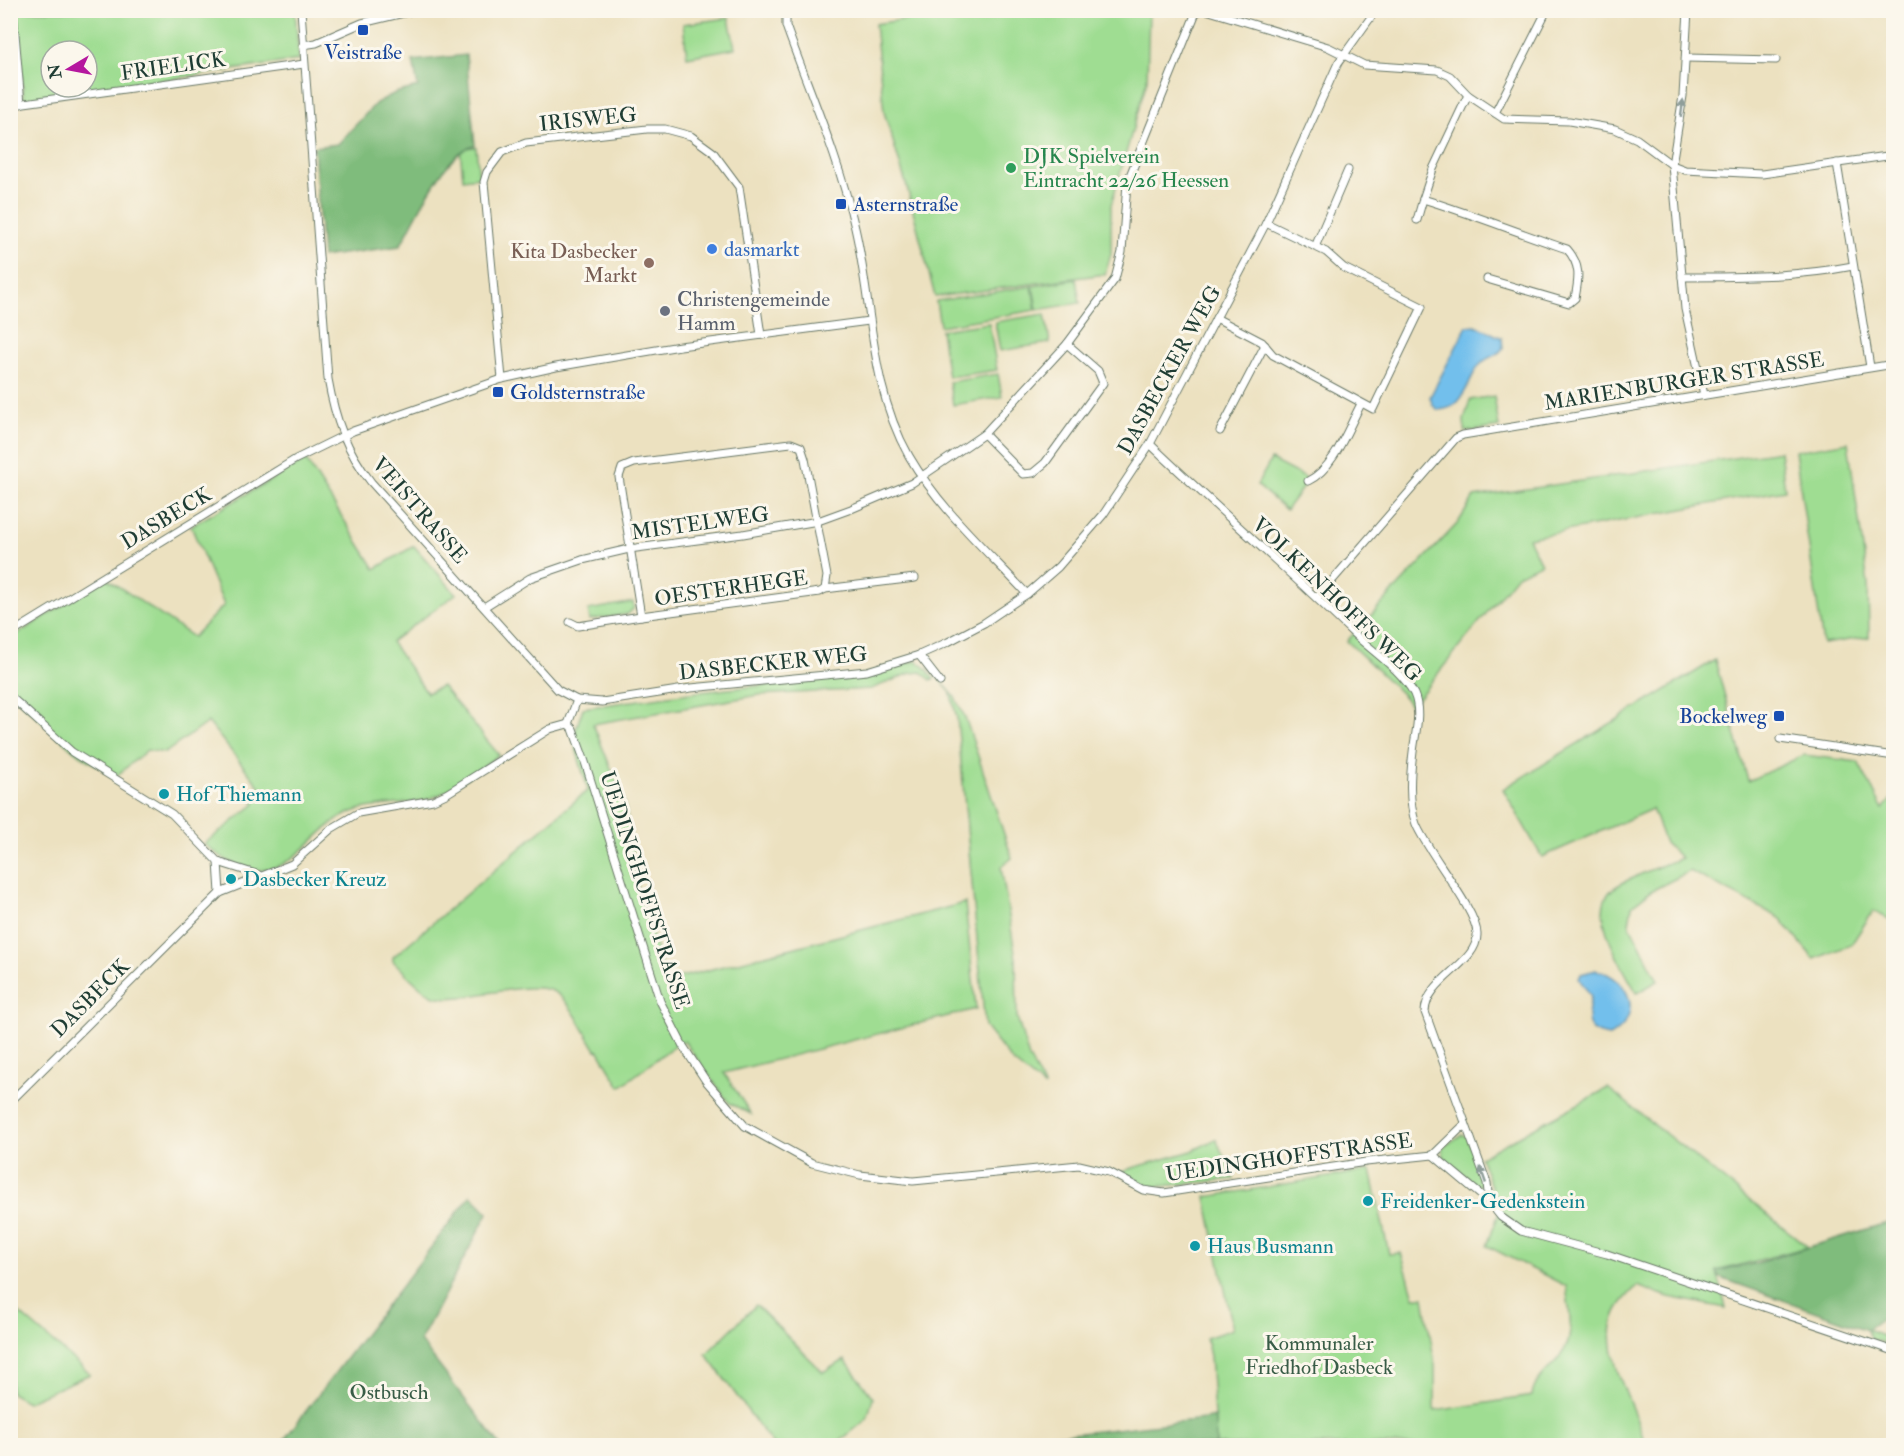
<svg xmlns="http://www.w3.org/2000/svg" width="1904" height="1456" viewBox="0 0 1904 1456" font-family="'IM FELL Double Pica',serif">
  <rect width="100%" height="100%" fill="#fbf7ec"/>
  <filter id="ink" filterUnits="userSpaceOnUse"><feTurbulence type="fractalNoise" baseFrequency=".0167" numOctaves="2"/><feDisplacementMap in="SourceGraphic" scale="12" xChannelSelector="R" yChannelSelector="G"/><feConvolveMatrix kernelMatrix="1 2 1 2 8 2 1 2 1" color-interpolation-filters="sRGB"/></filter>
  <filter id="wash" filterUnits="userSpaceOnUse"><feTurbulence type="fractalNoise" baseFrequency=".008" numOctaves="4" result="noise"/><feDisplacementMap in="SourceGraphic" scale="24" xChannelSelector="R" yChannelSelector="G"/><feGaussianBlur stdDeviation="1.35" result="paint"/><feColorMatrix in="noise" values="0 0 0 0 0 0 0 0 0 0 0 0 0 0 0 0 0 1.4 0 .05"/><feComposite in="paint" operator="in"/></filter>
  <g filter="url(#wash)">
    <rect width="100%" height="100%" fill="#ece1c0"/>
    <g fill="#9fdd92" stroke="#5f8d63" stroke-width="1.5" fill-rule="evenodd">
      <path d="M16,11h279l4,49 -275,41zM51,51h36v36h-36z"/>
      <polygon points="960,11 1149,11 1147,80 1111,205 1111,254 1105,274 935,297 907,187 884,112 875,24"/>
      <polygon points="729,18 735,48 687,57 683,24"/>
      <polygon points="476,147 479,177 463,179 460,148"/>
      <polygon points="1076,279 1080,303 1037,310 1033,286"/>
      <polygon points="1032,286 1036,310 940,326 936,301"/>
      <polygon points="1045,314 1050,343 1000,351 995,322"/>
      <polygon points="989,323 997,370 948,377 941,330"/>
      <polygon points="998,374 1002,397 953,405 949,382"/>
      <polygon points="1494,396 1499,427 1465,432 1464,420 1470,400"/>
      <polygon points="1848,442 1868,585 1869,637 1823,644 1795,451"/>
      <polygon points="1780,451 1785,490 1528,538 1541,564 1517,575 1411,707 1402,694 1347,641 1458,523 1474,497"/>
      <path d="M306,460l69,109 39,-23 42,48 -65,48 36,51 15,-7 57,69c-23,15 -48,38 -74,45 -29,7 -58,2 -85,18 -23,14 -43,45 -70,51 -26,5 -47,-10 -66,-25l51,-40 -3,-4 11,-9 -55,-69 -43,31 -18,-3 -32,27 -41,-26 -63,-58v-55l95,-60 87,59 31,-32 -33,-79z"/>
      <polygon points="1271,460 1304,477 1306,483 1286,510 1257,485"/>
      <polygon points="633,602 634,608 628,614 590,620 588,610"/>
      <path d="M1715,660l33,121 56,-26 54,7 25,47 10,-12v124l-20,-10 -22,34 -37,14 -34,-41 -90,-47 -39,20 -19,15 -3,17 29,58 -21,12c-13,-23 -53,-84 -23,-105 20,-13 45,-21 67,-30l-16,-15 -13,-34 -110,48 -39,-68z"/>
      <path d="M916,661l8,5 10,13 -3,1 -10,-8 -10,1 -40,16 -112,6 -166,29 30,74 8,36 5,46 30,101 299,-78 11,106 -252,64 27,41 -22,-11 -45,-62 -10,5 -54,41 -21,-36 -3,-1c-11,-17 -21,-40 -36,-54 -22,-23 -100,11 -128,-1 -14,-7 -27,-23 -39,-34v-4l195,-167 -15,-52 10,-30 107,-15 171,-18z"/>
      <polygon points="928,667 954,696 965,717 1012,858 1001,867 1016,959 1017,1017 1029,1058 1045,1088 1012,1061 985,1027 957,718 950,691"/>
      <path d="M1608,1088l200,159 -91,24 9,37 -57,-11 -32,-11c-11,11 -22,22 -25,39 -6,37 24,86 34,120h-430l-6,-89 -4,-18 27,-9 -27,-132 165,-27 18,84 12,-1 13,44h10l11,69v45l97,-15c3,-22 29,-32 36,-54 5,-16 0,-40 -2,-56l-79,-40 13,-36 -20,-53z"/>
      <polygon points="1461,1135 1467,1136 1482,1180 1481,1185 1476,1185 1444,1157 1442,1148"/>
      <polygon points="1216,1139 1234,1179 1153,1187 1144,1185 1122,1171 1192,1151"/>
      <polygon points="756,1305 823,1372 845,1360 873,1398 867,1419 835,1445 773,1445 706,1354"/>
      <polygon points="10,1306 11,1306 90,1374 27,1402 11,1393"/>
      <polygon points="1867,1330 1893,1340 1893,1345 1870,1339"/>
    </g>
    <g fill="#7fbc7c" stroke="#4f7c58" stroke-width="1.5">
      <path d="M466,55l9,90c-30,6 -60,75 -75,101l-78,11 -8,-110 24,-3 38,-41 19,-10 23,-6 -5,-26z"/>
      <polygon points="471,1195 488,1213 420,1341 500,1445 280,1445"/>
      <polygon points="1893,1221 1893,1311 1867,1330 1718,1277 1717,1271 1757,1263"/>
      <polygon points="1215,1417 1216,1445 971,1445 1205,1419"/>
    </g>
    <g fill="#72bfec" stroke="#487e90" stroke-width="1.5">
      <path d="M1475,325l27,13 1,10c-5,8 -13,8 -19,13 -19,15 -15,48 -46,49l-5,-5 -3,-8 37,-71z"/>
      <path d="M1596,970c35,8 49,48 13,66 -28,-4 -21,-20 -18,-40l-12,-17 2,-5z"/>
    </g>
  </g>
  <g filter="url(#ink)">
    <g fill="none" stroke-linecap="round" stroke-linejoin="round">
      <defs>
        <g id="minor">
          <polyline points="13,10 21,104"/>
          <path d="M301,10l27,369c7,40 18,71 43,103l187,208 19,10 25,2 89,-14 176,-17 52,-16 29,-13 36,-19 43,-29 31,-27 45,-52 47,-71 116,-221 72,-160 38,-53"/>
          <path d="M786,10v16c24,67 53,132 69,202 18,77 14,157 54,228 30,52 77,94 118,138"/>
          <polyline points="1206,10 1328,47 1364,65 1437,70 1450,76 1468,95 1504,119 1569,121 1615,129 1637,139 1672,165 1685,170 1762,174 1894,155"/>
          <polyline points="1688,10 1683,96 1672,165 1685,309 1704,395"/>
          <polyline points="1892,10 1894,14"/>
          <polyline points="303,45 316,43 362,23 416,10"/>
          <polyline points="1686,58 1776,60"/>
          <path d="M1468,95l-35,74 -10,30c49,15 96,34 144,50 14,16 12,29 8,49l-6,5 -82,-24"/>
          <polyline points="10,105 304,64"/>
          <polyline points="1495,113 1547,10"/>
          <polyline points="1837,163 1870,367"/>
          <polyline points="1417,220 1423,199"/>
          <polyline points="1315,247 1348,170"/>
          <path d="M1682,277c58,0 114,0 171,-11"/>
          <polyline points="1216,318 1262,342 1273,355 1373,409 1422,307 1344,268 1326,252 1266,223"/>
          <polyline points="502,379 484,182 487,172 502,152 526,143 647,129 665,129 691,136 713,152 739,187 761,335"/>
          <polyline points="1220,431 1265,345"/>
          <polyline points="984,434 1023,474 1033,473 1045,463 1103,383 1098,371 1067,344"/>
          <polygon points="791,443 801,447 805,459 827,576 825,589 820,592 641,616 619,477 622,468 634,463"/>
          <path d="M1150,444c67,64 137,125 203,189 19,18 49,37 61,61 8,18 1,40 -1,58 -3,23 -5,51 3,72 11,28 62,87 61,111 0,29 -51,44 -52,77l62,171 2,19"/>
          <path d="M1308,481c26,-12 40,-53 53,-77"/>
          <polyline points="825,589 915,578"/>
          <polyline points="1317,598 1456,438 1463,435 1894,364"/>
          <polyline points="484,607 530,578 582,560 629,549 743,534 818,521 851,509 912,483 984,434 1067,344 1115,279 1122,252 1127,183 1197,10"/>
          <polyline points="570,622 578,626 641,616"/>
          <polyline points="10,634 296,459 353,431 502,379 556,367 680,346 869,321"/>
          <polyline points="919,655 940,682"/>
          <polyline points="10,696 72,752 172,814 218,862 220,893"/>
          <polyline points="568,724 573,729 585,762 660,1001 683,1046 706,1081 745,1126 812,1163 860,1175 913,1181 1079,1165 1109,1172 1143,1190 1164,1193 1366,1162 1433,1155 1489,1202 1501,1217 1521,1231 1607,1254 1894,1351"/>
          <polyline points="568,724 577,700"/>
          <polyline points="1780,739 1894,756"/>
          <polyline points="218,862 259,875"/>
          <polyline points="10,1102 220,893 292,864 331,829 358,813 433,800 446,794 550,729 568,724"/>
          <polyline points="1433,1155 1465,1124"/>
        </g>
      </defs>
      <use href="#minor" stroke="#677665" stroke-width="9"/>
      <use href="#minor" stroke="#fff" stroke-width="7"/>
    </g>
    <defs><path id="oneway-solid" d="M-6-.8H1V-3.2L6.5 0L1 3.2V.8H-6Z" transform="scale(1.5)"/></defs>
    <g fill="#8f9e9a">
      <use href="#oneway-solid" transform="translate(1682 108) rotate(-82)"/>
      <use href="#oneway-solid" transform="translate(1483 1175) rotate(-109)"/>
    </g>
  </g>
  <g fill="#1a4fb4" stroke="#fbf7ec" stroke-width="2">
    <rect x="357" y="24" width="12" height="12" rx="3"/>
    <rect x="835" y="198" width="12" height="12" rx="3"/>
    <rect x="492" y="386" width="12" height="12" rx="3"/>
    <rect x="1773" y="710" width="12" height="12" rx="3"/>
  </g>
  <circle fill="#2e9e5b" stroke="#fbf7ec" stroke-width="2" cx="1011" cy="168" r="6"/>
  <circle fill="#3f7fe0" stroke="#fbf7ec" stroke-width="2" cx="712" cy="249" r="6"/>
  <circle fill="#8d6e63" stroke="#fbf7ec" stroke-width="2" cx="649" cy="263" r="6"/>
  <circle fill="#6b7280" stroke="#fbf7ec" stroke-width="2" cx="665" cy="311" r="6"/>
  <g fill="#0f9aa8" stroke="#fbf7ec" stroke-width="2">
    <circle cx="164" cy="794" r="6"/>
    <circle cx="231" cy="879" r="6"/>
    <circle cx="1368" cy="1201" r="6"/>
    <circle cx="1195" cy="1246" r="6"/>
  </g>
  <g text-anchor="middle" stroke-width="6" stroke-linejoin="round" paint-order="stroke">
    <g font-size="21" fill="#164399" stroke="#fbf7ec" text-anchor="start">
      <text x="363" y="59" text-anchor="middle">Veistraße</text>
      <text x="853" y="211">Asternstraße</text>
      <text x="510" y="399">Goldsternstraße</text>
      <text x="1767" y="723" text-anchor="end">Bockelweg</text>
    </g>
    <g font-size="21" fill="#1f3d34" stroke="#fbf7ec">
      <text transform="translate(173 66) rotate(-8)" y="7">FRIELICK</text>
      <text transform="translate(588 119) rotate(-6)" y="7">IRISWEG</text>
      <text transform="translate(1169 370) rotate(-61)" y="7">DASBECKER WEG</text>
      <text transform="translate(1684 381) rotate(-9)" y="7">MARIENBURGER STRASSE</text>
      <text transform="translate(420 510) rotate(49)" y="7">VEISTRASSE</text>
      <text transform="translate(166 518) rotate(-31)" y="7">DASBECK</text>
      <text transform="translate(700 523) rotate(-8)" y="7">MISTELWEG</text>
      <text transform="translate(731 588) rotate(-8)" y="7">OESTERHEGE</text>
      <text transform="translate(1337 599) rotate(44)" y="7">VOLKENHOFFS WEG</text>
      <text transform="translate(773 663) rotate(-6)" y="7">DASBECKER WEG</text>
      <text transform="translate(645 890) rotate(72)" y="7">UEDINGHOFFSTRASSE</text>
      <text transform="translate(90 998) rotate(-45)" y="7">DASBECK</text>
      <text transform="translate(1289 1157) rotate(-8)" y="7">UEDINGHOFFSTRASSE</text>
    </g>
    <g font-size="21" fill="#27864d" stroke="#fbf7ec" text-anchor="start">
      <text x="1023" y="163">DJK Spielverein<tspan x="1023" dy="24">Eintracht 22/26 Heessen</tspan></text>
    </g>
    <g font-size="21" fill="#366cbe" stroke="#fbf7ec" text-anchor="start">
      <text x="724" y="256">dasmarkt</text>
    </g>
    <g font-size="21" fill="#785e54" stroke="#fbf7ec" text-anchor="end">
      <text x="637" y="258">Kita Dasbecker<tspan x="637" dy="24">Markt</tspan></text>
    </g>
    <g font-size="21" fill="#5b616d" stroke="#fbf7ec" text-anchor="start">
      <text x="677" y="306">Christengemeinde<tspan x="677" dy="24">Hamm</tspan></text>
    </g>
    <g font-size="21" fill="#0d838f" stroke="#fbf7ec" text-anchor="start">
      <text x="176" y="801">Hof Thiemann</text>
      <text x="243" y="886">Dasbecker Kreuz</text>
      <text x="1380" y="1208">Freidenker-Gedenkstein</text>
      <text x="1207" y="1253">Haus Busmann</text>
    </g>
    <g font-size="21" fill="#395d47" stroke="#fbf7ec">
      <text x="1319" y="1350">Kommunaler<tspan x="1319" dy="24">Friedhof Dasbeck</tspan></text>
      <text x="389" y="1399">Ostbusch</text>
    </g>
  </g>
  <rect width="1904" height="1456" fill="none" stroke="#fbf7ec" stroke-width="36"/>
  <g transform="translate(69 69) rotate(260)"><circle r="28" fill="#fbf7ec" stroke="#a3ada2" stroke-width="1.5"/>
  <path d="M0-4.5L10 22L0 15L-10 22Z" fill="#b5179e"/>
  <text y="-9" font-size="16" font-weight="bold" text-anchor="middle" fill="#1f3d34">N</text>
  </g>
</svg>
